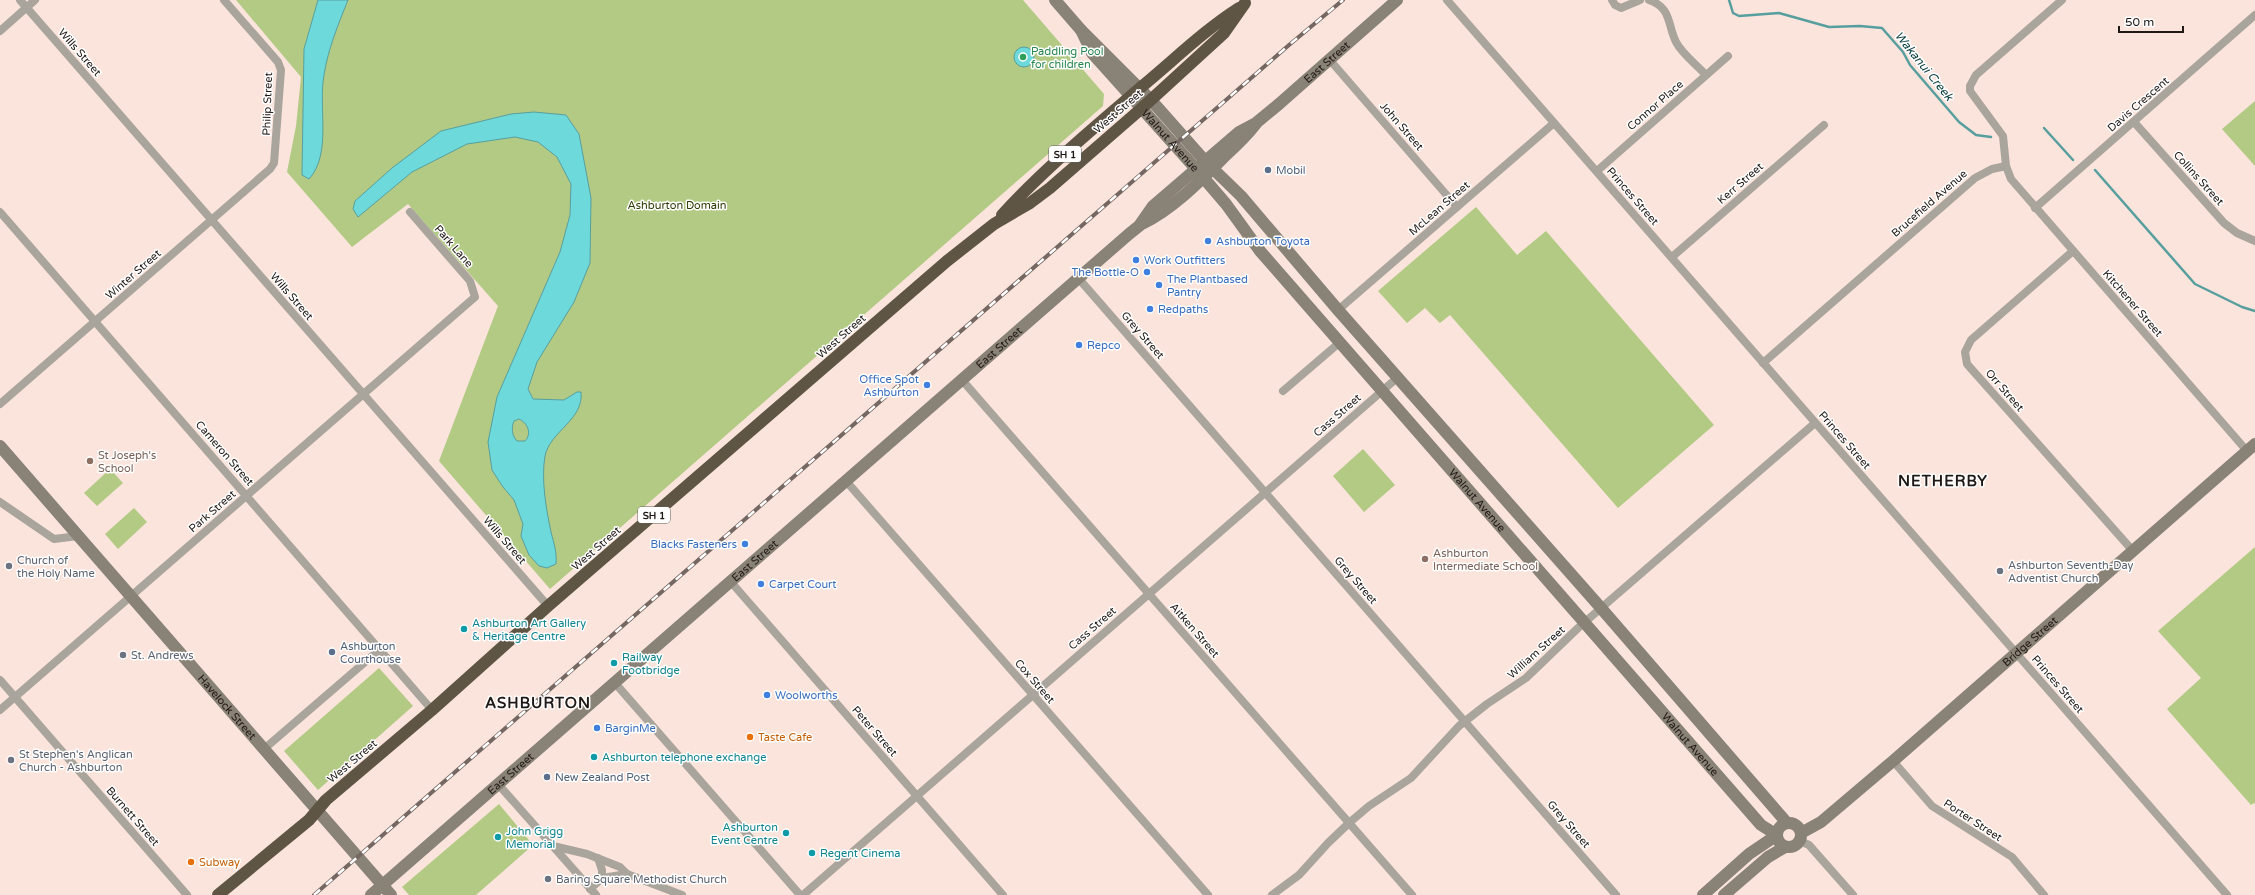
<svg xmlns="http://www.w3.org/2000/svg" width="2255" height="895" viewBox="0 0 2255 895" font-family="'Varela Round',sans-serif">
  <rect width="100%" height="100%" fill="#fbe4db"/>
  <g fill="#b2ca84">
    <polygon points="236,0 1023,0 1104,94 1103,106 550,589 439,461 498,306 408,204 352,247 287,172 296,126 301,77"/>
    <polygon points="2255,101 2255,166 2222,129"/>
    <polygon points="1476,207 1517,255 1546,231 1714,425 1618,508 1450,315 1440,323 1425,308 1407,323 1378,291"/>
    <polygon points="1363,449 1395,485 1364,512 1333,476"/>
    <polygon points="110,469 123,483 97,506 84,493"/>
    <polygon points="134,508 147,522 118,549 105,534"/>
    <polygon points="2255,547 2255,804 2254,803 2251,805 2167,709 2201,678 2158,631"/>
    <polygon points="379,668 413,706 318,790 284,751"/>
    <polygon points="499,804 533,845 476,895 409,895 402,887"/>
  </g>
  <g fill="#6ed9da" stroke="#579f9f" fill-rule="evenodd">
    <path d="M318,0h30c-10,25 -20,49 -24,75 -6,32 8,79 -15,104l-7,-4 2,-126z"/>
    <circle cx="1024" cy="57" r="10"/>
    <path d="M534,112l32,3 13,19 12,64 -1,65 -16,39 -37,60 -9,27 5,10 31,1 13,-8h4c3,28 -31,39 -36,64 -4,23 1,53 6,76 3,12 6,20 5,32l-9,4 -8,-2 -10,-11 -8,-19 2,-12 -9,-24 -11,-13 -11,-17 -4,-28 9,-45 63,-145 10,-37 1,-31 -14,-27 -19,-15 -23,-5 -48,7 -55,28 -54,45 -5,-8 2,-8 37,-33 49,-37 70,-17zM519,419c9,4 13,15 6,22h-8c-5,-5 -6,-13 -3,-20z"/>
  </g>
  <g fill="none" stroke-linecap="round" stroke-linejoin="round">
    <g stroke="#579f9f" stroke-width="2.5">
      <polyline points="1729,0 1733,13 1739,16 1779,13 1829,27 1860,26 1882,28 1903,52 1910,65 1959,122 1976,135 1991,137"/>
      <polyline points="2044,128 2073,160"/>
      <polyline points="2095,170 2195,284 2242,307 2255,311"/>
    </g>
    <g stroke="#a9a49c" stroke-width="8">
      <polyline points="20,0 548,606"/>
      <polyline points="1447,0 2227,895"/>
      <polyline points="1612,0 1615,5 1621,8 1640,0"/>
      <path d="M1649,0c23,8 18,24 27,42 6,12 21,23 30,33"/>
      <polyline points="2062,0 1976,75 1970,86 1970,91 2003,136 2006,166 2011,179 2247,451"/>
      <polyline points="0,31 35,0"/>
      <polyline points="1329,59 1457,207"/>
      <polyline points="2134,122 2224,223 2237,233 2255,241"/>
      <polyline points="1597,171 1728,56"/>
      <polyline points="2035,208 2255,15"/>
      <polyline points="0,212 432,710"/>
      <polyline points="2073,251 1971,340 1965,352 1967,364 2133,551"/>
      <polyline points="1672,257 1824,125"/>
      <polyline points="1079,279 1616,895"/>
      <polyline points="1338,310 1554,123"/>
      <polyline points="1763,363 1975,178 1992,169 2006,166"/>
      <polyline points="962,380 1412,895"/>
      <polyline points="1283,391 1339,343"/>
      <polyline points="0,404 270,169 274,163 281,70 278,62 224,0"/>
      <polyline points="846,481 1208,895"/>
      <polyline points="0,502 54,539 78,536"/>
      <polyline points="731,582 1003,895"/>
      <polyline points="0,680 187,895"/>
      <polyline points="615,683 800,895"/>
      <polyline points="0,710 475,297 470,281 410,212"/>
      <polyline points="264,749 379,650"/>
      <polyline points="1893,761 1932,806 2012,857 2044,895"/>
      <polyline points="498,784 596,895"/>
      <polyline points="1800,841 1809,845 1853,895"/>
      <polyline points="553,846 587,854 620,867 627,874 682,895"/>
      <polyline points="598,858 602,870 602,878"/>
      <polyline points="590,889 602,878 627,874"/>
      <polyline points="803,895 1397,378"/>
      <polyline points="1272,895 1299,875 1328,843 1349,823 1369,806 1411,778 1459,726 1487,704 1526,678 1578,628 1815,423"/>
    </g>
    <g stroke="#898276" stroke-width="12">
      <polyline points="1055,0 1081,30 1151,100 1205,161 1241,196 1338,310 1601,608 1787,823"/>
      <path id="s1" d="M1081,30l11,23 104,116 30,35 34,47 501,574 16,10 -28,19 -46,41"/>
      <path d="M1142,224c32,-16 58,-43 83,-68 11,-10 21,-19 30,-31"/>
      <path id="s2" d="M0,446l391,449"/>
      <circle cx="1789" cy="835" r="12"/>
      <path id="s3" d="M1801,833l20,-11 72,-61 362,-317"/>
      <path id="s4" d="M371,895l758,-661 10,-8 14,-20 86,-74 17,-9 23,-19 118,-104"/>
      <polyline points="1724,895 1768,857 1785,847"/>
    </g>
    <g stroke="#5f5545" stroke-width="12">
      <path d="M1002,215c42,-46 91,-86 138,-127 33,-27 63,-57 99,-80"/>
      <polyline points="218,895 292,834 309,820 326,800 432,710 548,606 947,261 994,224 1030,203 1050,188 1142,108 1224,33 1245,3"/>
    </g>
    <defs>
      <polyline id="rail" points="314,895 1289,45 1343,0"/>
    </defs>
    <use href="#rail" stroke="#756762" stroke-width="4"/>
    <use href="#rail" stroke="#fff" stroke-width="2.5" stroke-dasharray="8" stroke-linecap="butt"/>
  </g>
  <circle fill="#2e9e5b" stroke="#fff" stroke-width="1.5" cx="1023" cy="57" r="4"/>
  <g fill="#5c6f8a" stroke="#fff" stroke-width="1.5">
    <circle cx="1268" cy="170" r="4"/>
    <circle cx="332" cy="652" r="4"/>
    <circle cx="547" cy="777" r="4"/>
  </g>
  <g fill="#3f7fe0" stroke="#fff" stroke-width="1.5">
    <circle cx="1208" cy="241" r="4"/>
    <circle cx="1136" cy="260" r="4"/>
    <circle cx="1147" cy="272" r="4"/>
    <circle cx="1159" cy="285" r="4"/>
    <circle cx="1150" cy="309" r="4"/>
    <circle cx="1079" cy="345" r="4"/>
    <circle cx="927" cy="385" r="4"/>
    <circle cx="745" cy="544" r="4"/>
    <circle cx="761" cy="584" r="4"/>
    <circle cx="767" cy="695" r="4"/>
    <circle cx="597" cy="728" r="4"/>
  </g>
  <g fill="#8d6e63" stroke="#fff" stroke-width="1.5">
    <circle cx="90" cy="461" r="4"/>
    <circle cx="1425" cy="559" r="4"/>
  </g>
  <g fill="#6b7280" stroke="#fff" stroke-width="1.5">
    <circle cx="9" cy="566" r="4"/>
    <circle cx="2000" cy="571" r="4"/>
    <circle cx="123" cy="655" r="4"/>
    <circle cx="11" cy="760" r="4"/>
    <circle cx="548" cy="879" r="4"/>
  </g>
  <g fill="#0f9aa8" stroke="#fff" stroke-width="1.5">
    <circle cx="464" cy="629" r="4"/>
    <circle cx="614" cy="663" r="4"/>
    <circle cx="594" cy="757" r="4"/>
    <circle cx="786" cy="833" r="4"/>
    <circle cx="498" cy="837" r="4"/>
    <circle cx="812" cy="853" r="4"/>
  </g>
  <g fill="#e8710a" stroke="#fff" stroke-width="1.5">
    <circle cx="750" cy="737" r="4"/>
    <circle cx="191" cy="862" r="4"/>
  </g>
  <g text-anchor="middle" stroke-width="3" stroke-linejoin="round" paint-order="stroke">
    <g fill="#fff" stroke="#635d5b" stroke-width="1">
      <rect x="1049" y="146" width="32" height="16" rx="3"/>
      <rect x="638" y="507" width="32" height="16" rx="3"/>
    </g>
    <g font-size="10" font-weight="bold" fill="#201815">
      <text x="1065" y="158">SH 1</text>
      <text x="654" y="519">SH 1</text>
    </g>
    <g font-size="11" fill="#27864d" stroke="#fff" text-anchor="start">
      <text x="1031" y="55">Paddling Pool<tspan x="1031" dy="13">for children</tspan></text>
    </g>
    <g font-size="11" fill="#201815" stroke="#fff">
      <text transform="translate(80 52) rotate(49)" y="4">Wills Street</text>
      <text dy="4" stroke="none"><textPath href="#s4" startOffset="1269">East Street</textPath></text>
      <text transform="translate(267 104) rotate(-88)" y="4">Philip Street</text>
      <text transform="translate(2138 104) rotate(-41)" y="4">Davis Crescent</text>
      <text transform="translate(1655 105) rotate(-41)" y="4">Connor Place</text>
      <text transform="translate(1118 111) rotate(-41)" y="4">West Street</text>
      <text transform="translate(1402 126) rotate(49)" y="4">John Street</text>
      <text dy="4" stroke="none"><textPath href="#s1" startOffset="143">Walnut Avenue</textPath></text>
      <text transform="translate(2199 178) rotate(48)" y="4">Collins Street</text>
      <text transform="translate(1740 183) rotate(-41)" y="4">Kerr Street</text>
      <text transform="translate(1633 196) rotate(49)" y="4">Princes Street</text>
      <text transform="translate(1929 203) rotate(-41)" y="4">Brucefield Avenue</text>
      <text transform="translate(1439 208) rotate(-41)" y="4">McLean Street</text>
      <text transform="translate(454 246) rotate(49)" y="4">Park Lane</text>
      <text transform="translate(133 274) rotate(-41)" y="4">Winter Street</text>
      <text transform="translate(292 296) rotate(49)" y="4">Wills Street</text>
      <text transform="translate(2133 303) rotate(49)" y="4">Kitchener Street</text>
      <text transform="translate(1143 335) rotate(49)" y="4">Grey Street</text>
      <text transform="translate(841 336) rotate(-41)" y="4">West Street</text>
      <text dy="4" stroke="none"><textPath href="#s4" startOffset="833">East Street</textPath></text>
      <text transform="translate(2005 390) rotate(49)" y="4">Orr Street</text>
      <text transform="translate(1337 415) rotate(-41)" y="4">Cass Street</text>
      <text transform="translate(1845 440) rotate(49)" y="4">Princes Street</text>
      <text transform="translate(225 453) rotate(49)" y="4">Cameron Street</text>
      <text dy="4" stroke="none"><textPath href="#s1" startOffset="616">Walnut Avenue</textPath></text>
      <text transform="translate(212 511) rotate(-41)" y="4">Park Street</text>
      <text transform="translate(505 540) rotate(49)" y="4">Wills Street</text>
      <text transform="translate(596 548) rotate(-41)" y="4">West Street</text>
      <text dy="4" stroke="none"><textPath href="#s4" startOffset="509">East Street</textPath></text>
      <text transform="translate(1356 580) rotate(49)" y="4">Grey Street</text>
      <text transform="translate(1092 628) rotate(-41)" y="4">Cass Street</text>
      <text transform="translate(1195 630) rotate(49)" y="4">Aitken Street</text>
      <text dy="4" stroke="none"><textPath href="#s3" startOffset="299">Bridge Street</textPath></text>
      <text transform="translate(1536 652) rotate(-42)" y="4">William Street</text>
      <text transform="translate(1035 681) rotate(49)" y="4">Cox Street</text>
      <text transform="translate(2058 684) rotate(49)" y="4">Princes Street</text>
      <text dy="4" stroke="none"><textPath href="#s2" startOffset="346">Havelock Street</textPath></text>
      <text transform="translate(875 731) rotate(49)" y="4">Peter Street</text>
      <text dy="4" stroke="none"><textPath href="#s1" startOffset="940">Walnut Avenue</textPath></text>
      <text transform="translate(352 761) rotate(-40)" y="4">West Street</text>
      <text dy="4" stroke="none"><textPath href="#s4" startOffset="185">East Street</textPath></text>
      <text transform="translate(133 816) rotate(49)" y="4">Burnett Street</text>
      <text transform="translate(1973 820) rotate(33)" y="4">Porter Street</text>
      <text transform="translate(1569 824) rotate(49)" y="4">Grey Street</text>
    </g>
    <g font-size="11" fill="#4e5e75" stroke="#fff" text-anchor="start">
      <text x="1276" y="174">Mobil</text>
      <text x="340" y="650">Ashburton<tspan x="340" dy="13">Courthouse</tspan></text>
      <text x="555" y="781">New Zealand Post</text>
    </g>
    <g font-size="11" fill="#2c3a03" stroke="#fff">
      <text x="677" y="209">Ashburton Domain</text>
    </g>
    <g font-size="11" fill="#366cbe" stroke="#fff" text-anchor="start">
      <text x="1216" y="245">Ashburton Toyota</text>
      <text x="1144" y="264">Work Outfitters</text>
      <text x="1139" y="276" text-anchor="end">The Bottle-O</text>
      <text x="1167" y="283">The Plantbased<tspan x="1167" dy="13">Pantry</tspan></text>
      <text x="1158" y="313">Redpaths</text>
      <text x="1087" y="349">Repco</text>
      <text x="919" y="383" text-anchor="end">Office Spot<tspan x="919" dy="13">Ashburton</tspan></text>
      <text x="737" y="548" text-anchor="end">Blacks Fasteners</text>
      <text x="769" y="588">Carpet Court</text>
      <text x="775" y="699">Woolworths</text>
      <text x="605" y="732">BarginMe</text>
    </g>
    <g font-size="11" fill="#785e54" stroke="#fff" text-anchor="start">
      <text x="98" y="459">St Joseph's<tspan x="98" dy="13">School</tspan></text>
      <text x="1433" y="557">Ashburton<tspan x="1433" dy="13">Intermediate School</tspan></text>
    </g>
    <g font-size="11" fill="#5b616d" stroke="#fff" text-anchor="start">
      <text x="17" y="564">Church of<tspan x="17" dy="13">the Holy Name</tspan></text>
      <text x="2008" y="569">Ashburton Seventh-Day<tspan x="2008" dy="13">Adventist Church</tspan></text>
      <text x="131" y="659">St. Andrews</text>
      <text x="19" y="758">St Stephen's Anglican<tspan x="19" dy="13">Church - Ashburton</tspan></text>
      <text x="556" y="883">Baring Square Methodist Church</text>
    </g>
    <g font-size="11" fill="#0d838f" stroke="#fff" text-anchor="start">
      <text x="472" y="627">Ashburton Art Gallery<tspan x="472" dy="13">&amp; Heritage Centre</tspan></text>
      <text x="622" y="661">Railway<tspan x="622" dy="13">Footbridge</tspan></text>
      <text x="602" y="761">Ashburton telephone exchange</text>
      <text x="778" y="831" text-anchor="end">Ashburton<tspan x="778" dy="13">Event Centre</tspan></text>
      <text x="506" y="835">John Grigg<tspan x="506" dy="13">Memorial</tspan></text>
      <text x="820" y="857">Regent Cinema</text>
    </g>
    <g font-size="11" fill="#c56008" stroke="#fff" text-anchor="start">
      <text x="758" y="741">Taste Cafe</text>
      <text x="199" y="866">Subway</text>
    </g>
    <g font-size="12" font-style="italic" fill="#083c3d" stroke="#fff">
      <text transform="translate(1924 66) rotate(51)" y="4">Wakanui Creek</text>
    </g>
    <g font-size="15" font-weight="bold" letter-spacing="1" fill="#201815" stroke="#fff">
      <text x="1943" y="486">NETHERBY</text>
      <text x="538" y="708">ASHBURTON</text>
    </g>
  </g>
  <path d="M2119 26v6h64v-6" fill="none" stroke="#201815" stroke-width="2"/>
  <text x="2125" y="26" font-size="12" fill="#201815" stroke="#ffffff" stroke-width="3" paint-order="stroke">50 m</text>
</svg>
